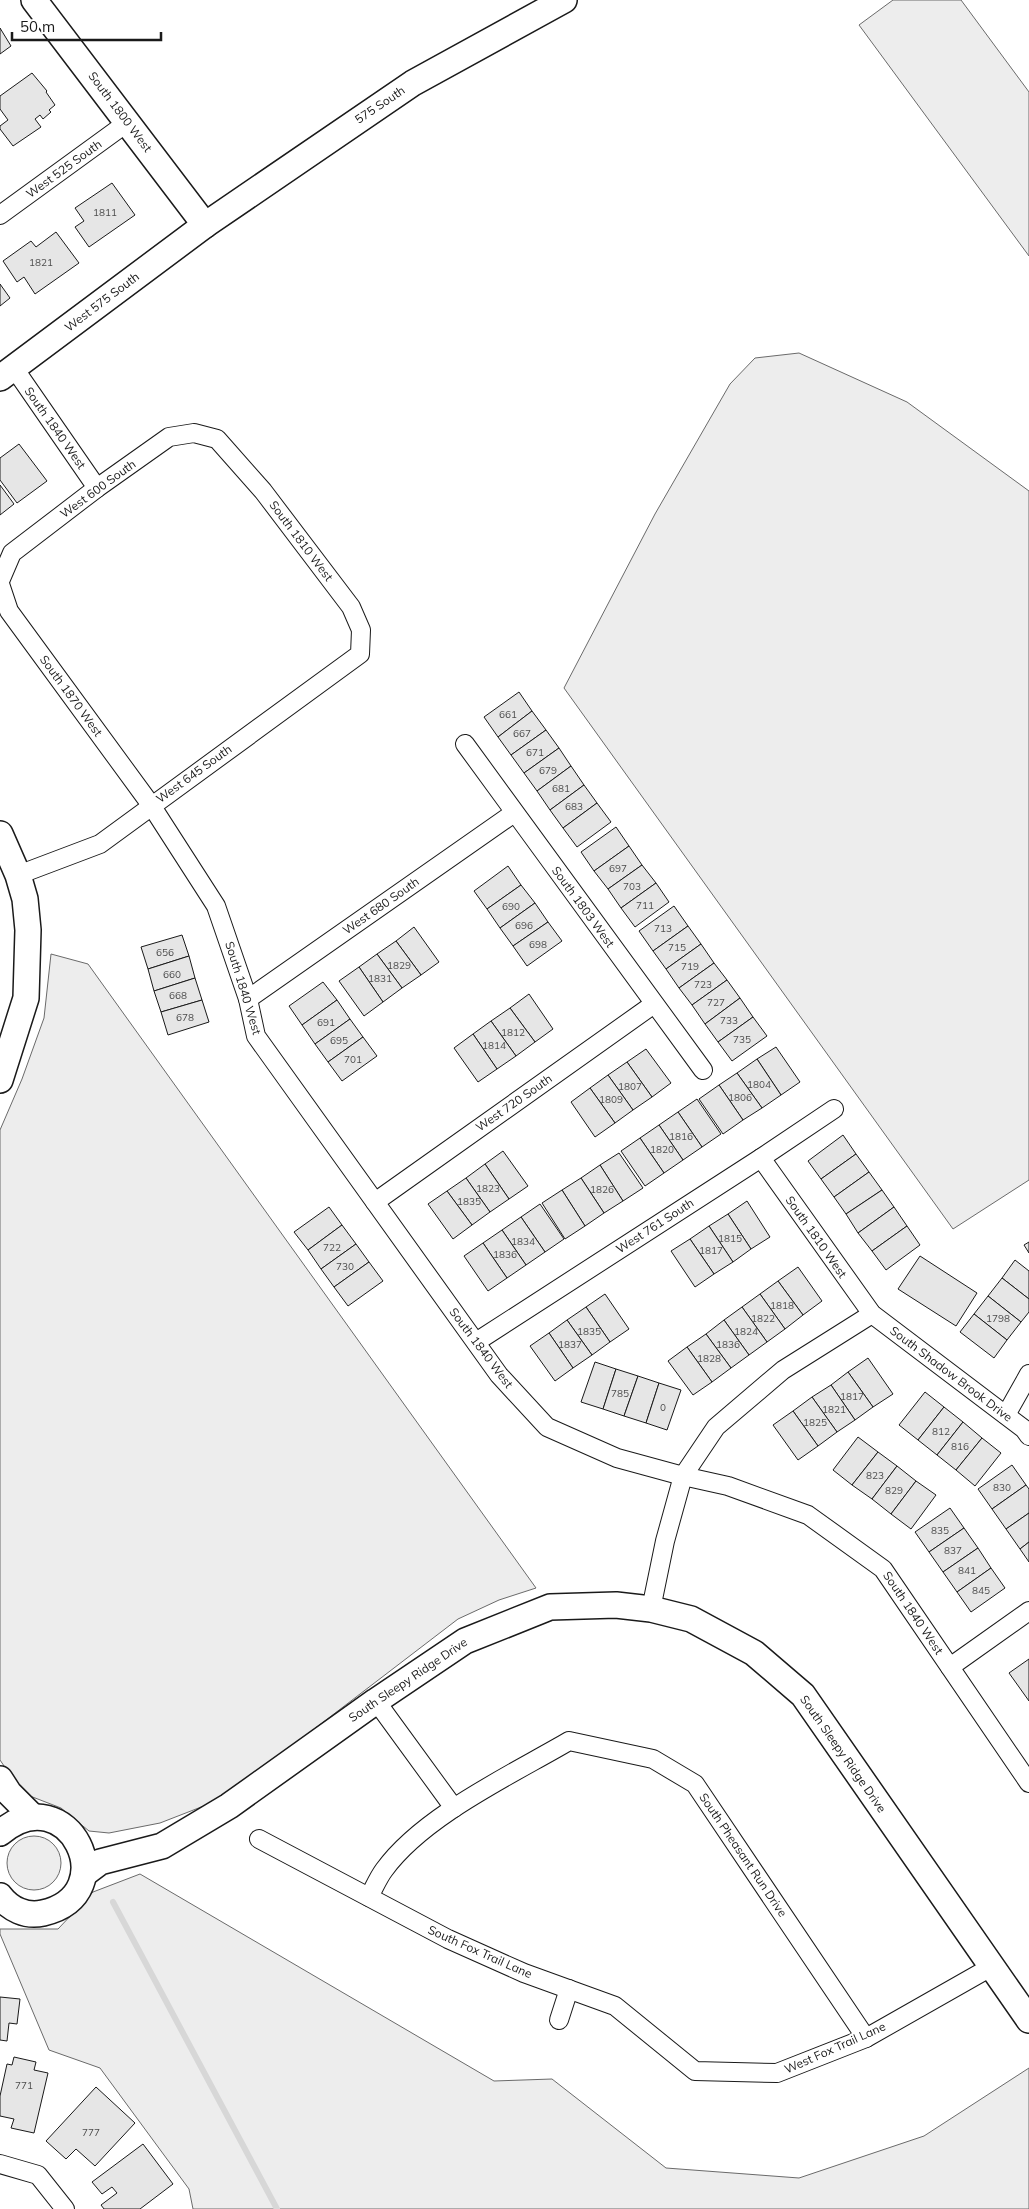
<svg xmlns="http://www.w3.org/2000/svg" width="1029" height="2209" viewBox="0 0 1029 2209" font-family="Mulish,sans-serif">
  <rect width="100%" height="100%" fill="#fff"/>
  <g fill="#ededed" stroke="#6a6a6a">
    <polygon points="893,0 961,0 1029,92 1029,256 859,25"/>
    <polygon points="799,353 907,402 1029,491 1029,1180 953,1229 564,688 655,514 730,384 755,358"/>
    <polygon points="51,954 88,964 536,1588 499,1600 458,1619 279,1756 214,1802 160,1823 109,1833 89,1831 61,1808 30,1796 17,1785 0,1760 0,1130 22,1079 44,1018"/>
    <circle cx="34" cy="1863" r="27"/>
    <polygon points="140,1874 494,2081 552,2079 666,2168 799,2178 924,2136 1029,2068 1029,2209 193,2209 189,2189 100,2068 49,2050 0,1934 0,1929 58,1929 93,1892"/>
  </g>
  <g fill="none" stroke-linecap="round" stroke-linejoin="round">
    <polyline stroke="#d7d7d7" stroke-width="6" points="113,1902 277,2209"/>
  </g>
  <g fill="#e6e6e6" stroke="#1a1a1a">
    <polygon points="0,28 11,46 0,54"/>
    <polygon points="32,73 47,91 46,92 55,105 49,110 51,112 43,119 40,115 35,119 41,127 13,146 0,129 0,126 8,120 0,109 0,96"/>
    <polygon points="112,183 135,215 89,247 75,227 84,221 75,208"/>
    <polygon points="56,232 79,263 35,294 24,277 17,282 3,261 31,241 36,247"/>
    <polygon points="0,284 10,298 0,306"/>
    <polygon points="19,444 47,481 17,503 0,480 0,458"/>
    <polygon points="0,485 14,504 0,515"/>
    <polygon points="519,692 532,711 498,737 484,717"/>
    <polygon points="532,711 546,730 511,755 498,737"/>
    <polygon points="546,730 559,748 524,773 511,755"/>
    <polygon points="559,748 571,766 537,791 524,773"/>
    <polygon points="571,766 584,785 550,810 537,791"/>
    <polygon points="584,785 597,803 563,828 550,810"/>
    <polygon points="597,803 611,822 577,847 563,828"/>
    <polygon points="616,827 629,846 594,871 581,852"/>
    <polygon points="629,846 642,865 608,889 594,871"/>
    <polygon points="642,865 656,883 621,908 608,889"/>
    <polygon points="508,866 521,885 487,909 474,891"/>
    <polygon points="656,883 669,902 635,927 621,908"/>
    <polygon points="521,885 535,903 500,928 487,909"/>
    <polygon points="535,903 548,922 513,946 500,928"/>
    <polygon points="674,906 688,926 653,951 639,931"/>
    <polygon points="548,922 562,941 527,966 513,946"/>
    <polygon points="688,926 701,944 666,969 653,951"/>
    <polygon points="414,927 439,962 421,975 396,941"/>
    <polygon points="182,935 189,956 148,969 141,947"/>
    <polygon points="396,941 421,975 402,988 377,954"/>
    <polygon points="701,944 714,963 679,988 666,969"/>
    <polygon points="377,954 402,988 383,1002 359,967"/>
    <polygon points="189,956 195,978 154,991 148,969"/>
    <polygon points="714,963 727,980 692,1005 679,988"/>
    <polygon points="359,967 383,1002 364,1016 339,981"/>
    <polygon points="195,978 202,1000 161,1012 154,991"/>
    <polygon points="727,980 740,998 705,1024 692,1005"/>
    <polygon points="323,982 337,1000 302,1025 289,1006"/>
    <polygon points="529,994 553,1029 535,1042 510,1008"/>
    <polygon points="740,998 753,1017 718,1042 705,1024"/>
    <polygon points="202,1000 209,1022 168,1035 161,1012"/>
    <polygon points="337,1000 350,1019 315,1044 302,1025"/>
    <polygon points="510,1008 535,1042 516,1056 491,1021"/>
    <polygon points="753,1017 767,1036 732,1061 718,1042"/>
    <polygon points="350,1019 363,1037 328,1062 315,1044"/>
    <polygon points="491,1021 516,1056 497,1069 473,1034"/>
    <polygon points="473,1034 497,1069 478,1082 454,1048"/>
    <polygon points="363,1037 377,1056 342,1081 328,1062"/>
    <polygon points="776,1047 800,1082 781,1095 757,1059"/>
    <polygon points="646,1049 671,1083 652,1097 627,1062"/>
    <polygon points="757,1059 781,1095 762,1108 737,1073"/>
    <polygon points="627,1062 652,1097 633,1110 608,1075"/>
    <polygon points="737,1073 762,1108 743,1120 719,1085"/>
    <polygon points="608,1075 633,1110 615,1123 590,1088"/>
    <polygon points="719,1085 743,1120 723,1134 699,1099"/>
    <polygon points="590,1088 615,1123 595,1137 571,1102"/>
    <polygon points="697,1099 721,1134 702,1147 678,1112"/>
    <polygon points="678,1112 702,1147 683,1160 659,1125"/>
    <polygon points="659,1125 683,1160 664,1173 640,1138"/>
    <polygon points="843,1135 856,1154 821,1179 808,1161"/>
    <polygon points="640,1138 664,1173 645,1186 621,1151"/>
    <polygon points="503,1151 528,1186 509,1199 485,1164"/>
    <polygon points="619,1153 643,1188 623,1201 600,1165"/>
    <polygon points="856,1154 869,1172 834,1197 821,1179"/>
    <polygon points="485,1164 509,1199 490,1212 466,1178"/>
    <polygon points="600,1165 623,1201 604,1213 581,1178"/>
    <polygon points="869,1172 882,1190 846,1214 834,1197"/>
    <polygon points="466,1178 490,1212 472,1225 447,1191"/>
    <polygon points="581,1178 604,1213 585,1226 562,1190"/>
    <polygon points="562,1190 585,1226 565,1239 542,1203"/>
    <polygon points="882,1190 894,1207 858,1233 846,1214"/>
    <polygon points="447,1191 472,1225 453,1239 428,1204"/>
    <polygon points="747,1201 770,1237 751,1249 728,1214"/>
    <polygon points="540,1204 564,1239 545,1252 521,1217"/>
    <polygon points="329,1207 342,1225 308,1250 294,1232"/>
    <polygon points="894,1207 907,1226 872,1251 858,1233"/>
    <polygon points="728,1214 751,1249 733,1262 709,1226"/>
    <polygon points="521,1217 545,1252 526,1265 502,1230"/>
    <polygon points="342,1225 356,1244 321,1269 308,1250"/>
    <polygon points="709,1226 733,1262 714,1274 690,1239"/>
    <polygon points="907,1226 920,1245 886,1270 872,1251"/>
    <polygon points="502,1230 526,1265 507,1278 483,1243"/>
    <polygon points="690,1239 714,1274 695,1287 671,1251"/>
    <polygon points="1029,1242 1029,1253 1024,1245"/>
    <polygon points="483,1243 507,1278 488,1291 464,1256"/>
    <polygon points="356,1244 369,1262 334,1287 321,1269"/>
    <polygon points="920,1256 977,1293 956,1326 898,1289"/>
    <polygon points="1015,1260 1029,1271 1029,1299 1002,1278"/>
    <polygon points="369,1262 383,1281 348,1306 334,1287"/>
    <polygon points="798,1267 822,1301 803,1315 778,1281"/>
    <polygon points="1002,1278 1029,1299 1029,1312 1021,1322 988,1296"/>
    <polygon points="778,1281 803,1315 785,1329 760,1294"/>
    <polygon points="605,1294 629,1329 610,1342 586,1307"/>
    <polygon points="760,1294 785,1329 767,1342 742,1307"/>
    <polygon points="988,1296 1021,1322 1007,1340 974,1314"/>
    <polygon points="586,1307 610,1342 592,1355 567,1320"/>
    <polygon points="742,1307 767,1342 749,1355 724,1320"/>
    <polygon points="974,1314 1007,1340 994,1358 960,1332"/>
    <polygon points="567,1320 592,1355 573,1368 549,1333"/>
    <polygon points="724,1320 749,1355 731,1368 706,1334"/>
    <polygon points="549,1333 573,1368 555,1381 530,1346"/>
    <polygon points="706,1334 731,1368 712,1382 687,1347"/>
    <polygon points="687,1347 712,1382 693,1395 668,1361"/>
    <polygon points="868,1358 893,1394 873,1407 848,1372"/>
    <polygon points="595,1362 616,1369 603,1409 581,1402"/>
    <polygon points="616,1369 638,1376 624,1416 603,1409"/>
    <polygon points="848,1372 873,1407 855,1420 831,1385"/>
    <polygon points="638,1376 659,1383 646,1423 624,1416"/>
    <polygon points="659,1383 681,1390 667,1430 646,1423"/>
    <polygon points="831,1385 855,1420 837,1432 812,1397"/>
    <polygon points="925,1392 944,1407 918,1440 899,1425"/>
    <polygon points="812,1397 837,1432 818,1446 793,1411"/>
    <polygon points="944,1407 963,1422 937,1455 918,1440"/>
    <polygon points="793,1411 818,1446 798,1460 773,1425"/>
    <polygon points="963,1422 982,1438 956,1470 937,1455"/>
    <polygon points="858,1437 878,1452 852,1485 833,1470"/>
    <polygon points="982,1438 1001,1453 975,1486 956,1470"/>
    <polygon points="878,1452 897,1466 872,1499 852,1485"/>
    <polygon points="1012,1465 1026,1485 992,1509 978,1489"/>
    <polygon points="897,1466 916,1481 891,1514 872,1499"/>
    <polygon points="916,1481 936,1495 911,1529 891,1514"/>
    <polygon points="1026,1485 1029,1489 1029,1513 1006,1529 992,1509"/>
    <polygon points="950,1508 964,1528 929,1552 915,1532"/>
    <polygon points="1029,1513 1029,1542 1020,1549 1006,1529"/>
    <polygon points="964,1528 978,1548 943,1572 929,1552"/>
    <polygon points="1029,1542 1029,1562 1020,1549"/>
    <polygon points="978,1548 991,1568 957,1592 943,1572"/>
    <polygon points="991,1568 1005,1588 971,1612 957,1592"/>
    <polygon points="1029,1659 1029,1701 1009,1673"/>
    <polygon points="0,1997 20,1999 17,2024 9,2023 7,2041 0,2040"/>
    <polygon points="14,2057 36,2062 34,2070 48,2073 34,2133 11,2128 14,2119 0,2116 0,2096 7,2064 12,2065"/>
    <polygon points="96,2087 135,2123 95,2166 76,2149 66,2159 46,2141"/>
    <polygon points="143,2144 173,2184 140,2209 104,2209 101,2205 117,2193 112,2187 102,2194 92,2182"/>
  </g>
  <g fill="none" stroke-linecap="round" stroke-linejoin="round">
    <defs>
      <g id="street">
        <polyline points="0,215 128,122"/>
        <polyline points="14,368 97,488"/>
        <polyline points="0,581 12,553 97,488 169,437 194,433 217,439 263,491 351,607 361,630 360,654 100,844 18,875"/>
        <polyline points="0,584 9,611 151,805 216,906 248,999 256,1036 499,1375 547,1427 617,1458 683,1476 728,1486 808,1515 883,1569 1029,1783"/>
        <polyline points="465,744 703,1070"/>
        <polyline points="248,999 514,813"/>
        <polyline points="761,1158 872,1314 1024,1429 1029,1436"/>
        <polyline points="375,1202 654,1004"/>
        <polyline points="476,1342 761,1158 834,1109"/>
        <polyline points="1006,1415 1029,1374"/>
        <polyline points="651,1609 665,1541 683,1476 716,1427 783,1370 872,1314"/>
        <polyline points="950,1667 1029,1611"/>
        <polyline points="376,1701 454,1808"/>
        <polyline points="259,1839 448,1939 524,1973 615,2006 695,2071 777,2073 866,2038 991,1967"/>
        <path d="M369,1897c5,-9 9,-19 15,-27 39,-54 127,-95 185,-129l84,18 42,25 171,254"/>
        <polyline points="559,2020 569,1989"/>
        <polyline points="0,2164 38,2175 65,2209"/>
      </g>
      <g id="secondary">
        <polyline points="34,0 205,225"/>
        <polyline points="0,378 205,225 413,83 564,0"/>
        <polyline points="0,834 18,875 25,899 28,930 26,998 0,1080"/>
        <polyline points="0,1779 9,1793 33,1817"/>
        <path d="M0,1833c68,-58 126,61 43,80 -17,4 -33,-4 -43,-17"/>
        <polyline points="84,1874 100,1862 162,1846 229,1806 376,1701 465,1641 550,1607 616,1605 651,1609 691,1619 754,1653 803,1695 1029,2020"/>
      </g>
    </defs>
    <use href="#street" stroke="#1a1a1a" stroke-width="20"/>
    <use href="#secondary" stroke="#1a1a1a" stroke-width="28"/>
    <use href="#street" stroke="#fff" stroke-width="18"/>
    <use href="#secondary" stroke="#fff" stroke-width="25"/>
  </g>
  <g text-anchor="middle" stroke-width="4" stroke-linejoin="round" paint-order="stroke">
    <g font-size="10" fill="#4d4d4d">
      <text x="105" y="216">1811</text>
      <text x="41" y="266">1821</text>
      <text x="508" y="718">661</text>
      <text x="522" y="737">667</text>
      <text x="535" y="756">671</text>
      <text x="548" y="774">679</text>
      <text x="561" y="792">681</text>
      <text x="574" y="810">683</text>
      <text x="618" y="872">697</text>
      <text x="632" y="890">703</text>
      <text x="645" y="909">711</text>
      <text x="511" y="910">690</text>
      <text x="524" y="929">696</text>
      <text x="663" y="932">713</text>
      <text x="538" y="948">698</text>
      <text x="677" y="951">715</text>
      <text x="165" y="956">656</text>
      <text x="399" y="969">1829</text>
      <text x="690" y="970">719</text>
      <text x="172" y="978">660</text>
      <text x="380" y="982">1831</text>
      <text x="703" y="988">723</text>
      <text x="178" y="999">668</text>
      <text x="716" y="1006">727</text>
      <text x="185" y="1021">678</text>
      <text x="729" y="1024">733</text>
      <text x="326" y="1026">691</text>
      <text x="513" y="1036">1812</text>
      <text x="742" y="1043">735</text>
      <text x="339" y="1044">695</text>
      <text x="494" y="1049">1814</text>
      <text x="353" y="1063">701</text>
      <text x="759" y="1088">1804</text>
      <text x="630" y="1090">1807</text>
      <text x="740" y="1101">1806</text>
      <text x="611" y="1103">1809</text>
      <text x="681" y="1140">1816</text>
      <text x="662" y="1153">1820</text>
      <text x="488" y="1192">1823</text>
      <text x="602" y="1193">1826</text>
      <text x="469" y="1205">1835</text>
      <text x="730" y="1242">1815</text>
      <text x="523" y="1245">1834</text>
      <text x="332" y="1251">722</text>
      <text x="711" y="1254">1817</text>
      <text x="505" y="1258">1836</text>
      <text x="345" y="1270">730</text>
      <text x="782" y="1309">1818</text>
      <text x="763" y="1322">1822</text>
      <text x="998" y="1322">1798</text>
      <text x="589" y="1335">1835</text>
      <text x="746" y="1335">1824</text>
      <text x="570" y="1348">1837</text>
      <text x="728" y="1348">1836</text>
      <text x="709" y="1362">1828</text>
      <text x="620" y="1397">785</text>
      <text x="852" y="1400">1817</text>
      <text x="663" y="1411">0</text>
      <text x="834" y="1413">1821</text>
      <text x="815" y="1426">1825</text>
      <text x="941" y="1435">812</text>
      <text x="960" y="1450">816</text>
      <text x="875" y="1479">823</text>
      <text x="1002" y="1491">830</text>
      <text x="894" y="1494">829</text>
      <text x="940" y="1534">835</text>
      <text x="953" y="1554">837</text>
      <text x="967" y="1574">841</text>
      <text x="981" y="1594">845</text>
      <text x="24" y="2089">771</text>
      <text x="91" y="2136">777</text>
    </g>
    <g font-size="12" fill="#1a1a1a" stroke="#fff">
      <text transform="translate(380 105) rotate(-34)" y="4">575 South</text>
      <text transform="translate(120 112) rotate(53)" y="4">South 1800 West</text>
      <text transform="translate(64 169) rotate(-36)" y="4">West 525 South</text>
      <text transform="translate(102 302) rotate(-37)" y="4">West 575 South</text>
      <text transform="translate(55 428) rotate(55)" y="4">South 1840 West</text>
      <text transform="translate(98 489) rotate(-36)" y="4">West 600 South</text>
      <text transform="translate(301 541) rotate(53)" y="4">South 1810 West</text>
      <text transform="translate(71 696) rotate(54)" y="4">South 1870 West</text>
      <text transform="translate(194 774) rotate(-36)" y="4">West 645 South</text>
      <text transform="translate(381 906) rotate(-35)" y="4">West 680 South</text>
      <text transform="translate(583 907) rotate(54)" y="4">South 1803 West</text>
      <text transform="translate(243 988) rotate(73)" y="4">South 1840 West</text>
      <text transform="translate(514 1103) rotate(-35)" y="4">West 720 South</text>
      <text transform="translate(655 1226) rotate(-33)" y="4">West 761 South</text>
      <text transform="translate(816 1237) rotate(55)" y="4">South 1810 West</text>
      <text transform="translate(481 1348) rotate(53)" y="4">South 1840 West</text>
      <text transform="translate(951 1374) rotate(37)" y="4">South Shadow Brook Drive</text>
      <text transform="translate(913 1613) rotate(56)" y="4">South 1840 West</text>
      <text transform="translate(408 1680) rotate(-34)" y="4">South Sleepy Ridge Drive</text>
      <text transform="translate(843 1754) rotate(55)" y="4">South Sleepy Ridge Drive</text>
      <text transform="translate(743 1855) rotate(56)" y="4">South Pheasant Run Drive</text>
      <text transform="translate(480 1952) rotate(24)" y="4">South Fox Trail Lane</text>
      <text transform="translate(835 2048) rotate(-24)" y="4">West Fox Trail Lane</text>
    </g>
  </g>
  <path d="M12 32v8h149v-8" fill="none" stroke="#1a1a1a" stroke-width="2.5"/>
  <text x="20" y="32" font-size="15" fill="#1a1a1a" stroke="#ffffff" stroke-width="4" paint-order="stroke">50 m</text>
</svg>
